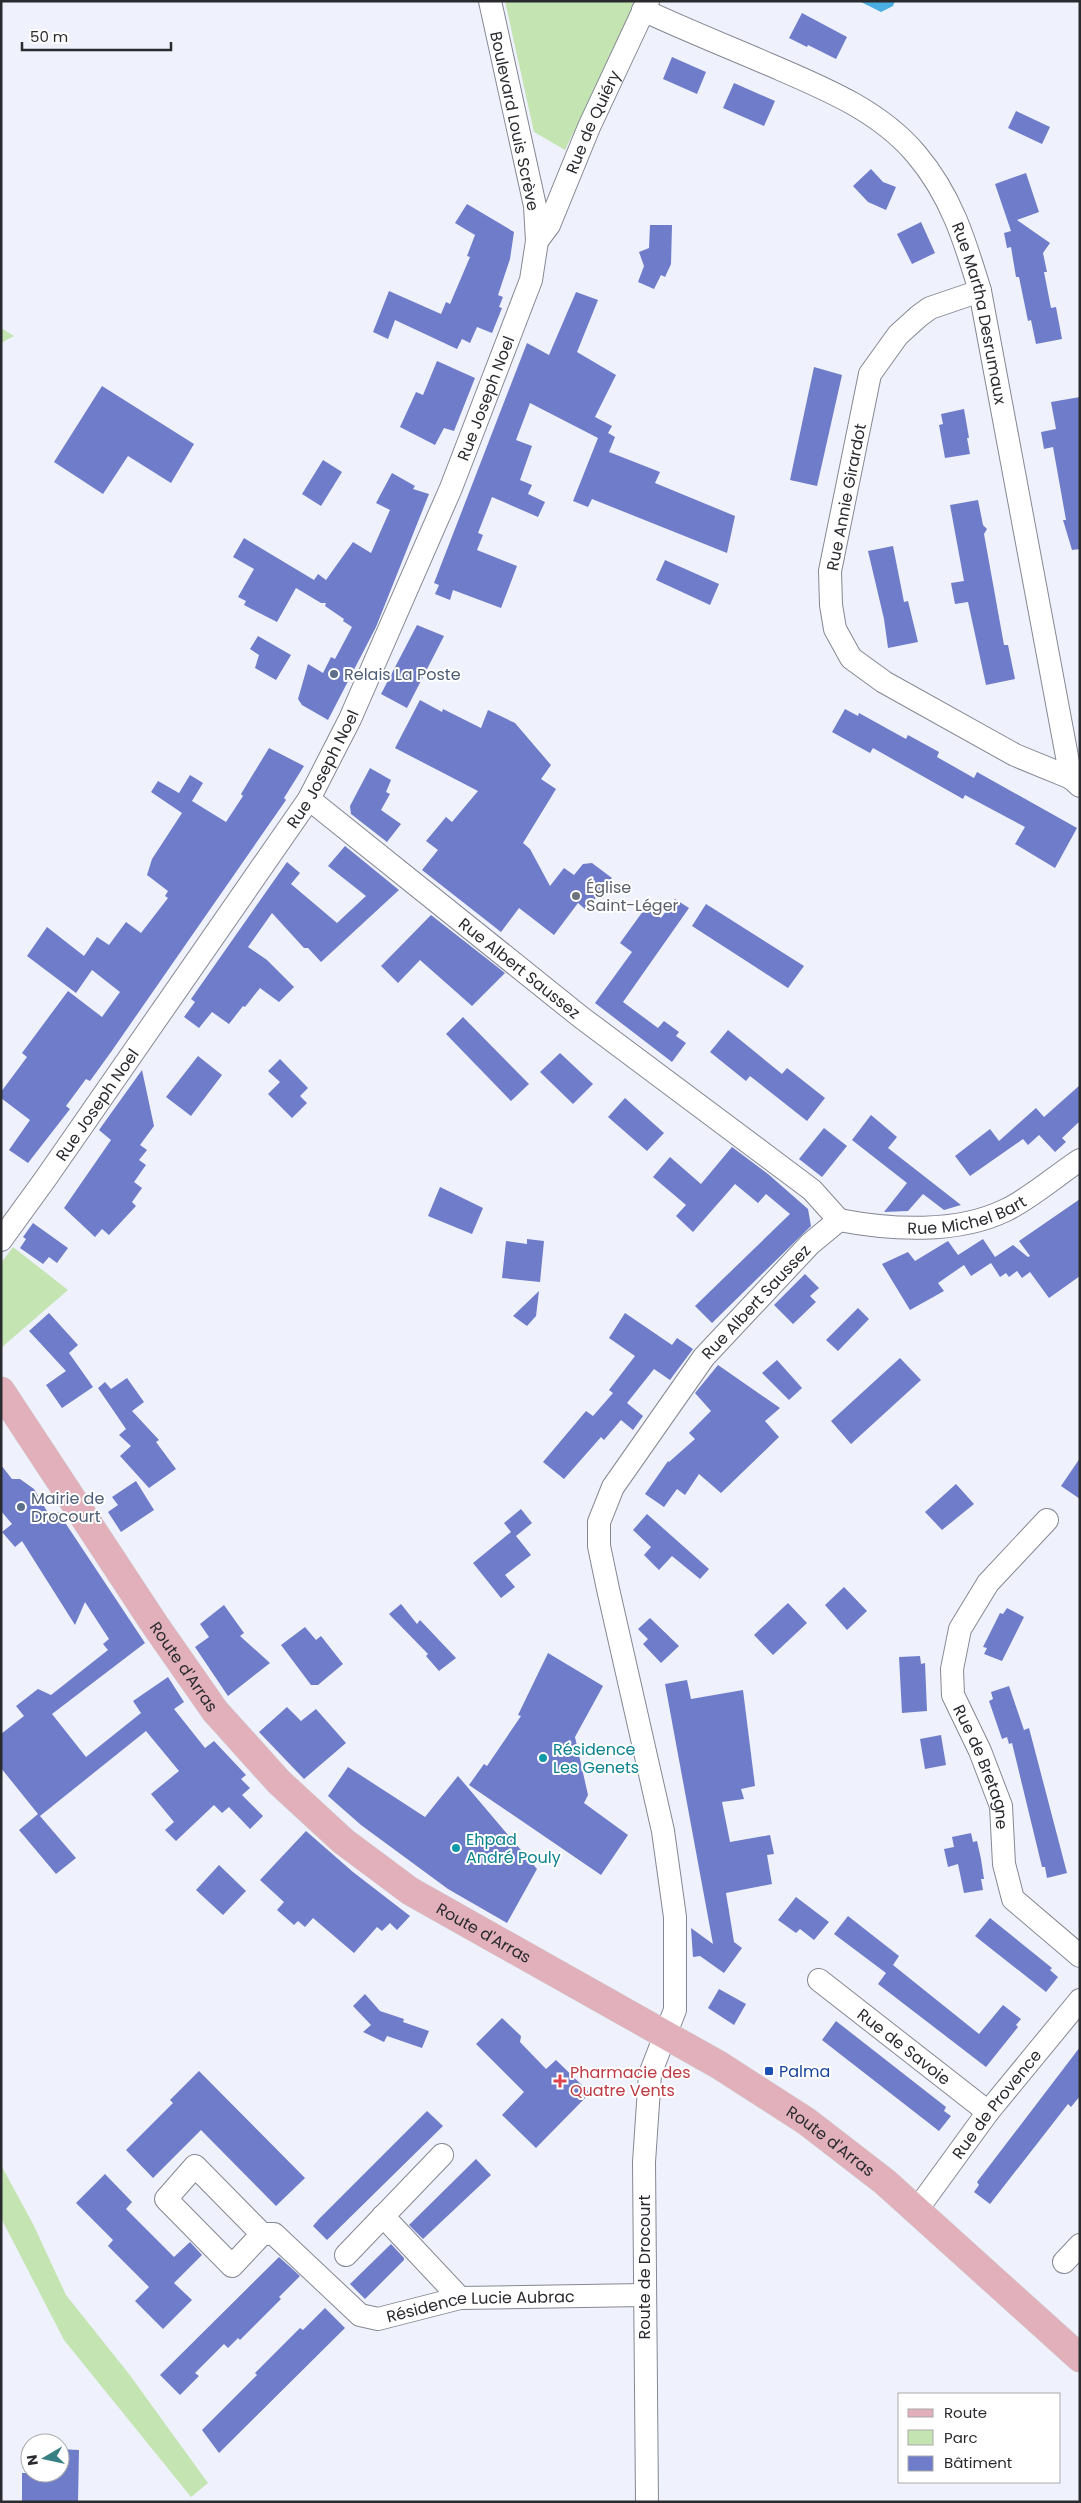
<svg xmlns="http://www.w3.org/2000/svg" width="1081" height="2503" viewBox="0 0 1081 2503" font-family="Poppins,sans-serif">
  <rect width="100%" height="100%" fill="#eff2fd"/>
  <g fill="#c4e4b2">
    <polygon points="505,1 638,1 565,150 534,132"/>
    <polygon points="1,328 14,336 1,343"/>
    <polygon points="13,1247 68,1290 1,1348 1,1263"/>
    <polygon points="1,2165 33,2224 66,2295 129,2374 208,2483 191,2497 64,2340 1,2218"/>
  </g>
  <polygon fill="#4aafe0" points="859,1 895,1 893,6 881,12"/>
  <g fill="#6f7cc9">
    <polygon points="802,13 847,37 836,59 808,45 807,47 789,38"/>
    <polygon points="672,57 706,72 697,94 663,79"/>
    <polygon points="734,83 775,101 764,126 723,108"/>
    <polygon points="1016,111 1050,127 1042,144 1008,128"/>
    <polygon points="871,169 883,182 896,187 886,210 868,202 853,186"/>
    <polygon points="1026,173 1039,212 1017,220 1050,243 1043,253 1047,272 1044,272 1051,308 1056,307 1062,339 1036,344 1031,320 1028,321 1019,277 1016,277 1011,247 1007,248 1004,233 1011,231 995,184"/>
    <polygon points="467,204 514,232 510,259 498,295 503,297 499,307 502,308 492,333 477,327 470,343 462,339 457,349 395,320 388,339 373,332 389,291 441,314 446,302 450,304 470,257 467,256 475,235 455,223"/>
    <polygon points="921,222 935,253 912,264 897,234"/>
    <polygon points="650,225 672,225 671,264 665,277 661,275 654,289 638,282 644,266 639,252 649,248"/>
    <polygon points="576,292 598,300 577,352 616,375 595,417 612,426 608,433 615,437 609,452 660,472 655,483 735,516 727,553 592,499 588,507 573,501 598,438 530,403 516,440 532,446 520,480 532,485 528,494 545,502 538,517 492,497 478,533 483,535 477,550 517,566 501,608 453,590 450,600 435,594 439,585 434,583 527,343 549,355"/>
    <polygon points="437,361 475,378 454,431 444,428 435,445 400,427 416,392 423,395"/>
    <polygon points="814,367 842,375 817,486 790,480"/>
    <polygon points="102,386 194,444 171,483 128,456 103,494 54,462"/>
    <polygon points="1080,397 1080,549 1072,550 1063,520 1066,520 1053,447 1044,449 1041,432 1056,429 1051,402"/>
    <polygon points="964,409 969,438 967,438 970,454 945,458 939,425 943,424 941,414"/>
    <polygon points="323,460 342,472 321,506 302,494"/>
    <polygon points="392,473 415,486 413,489 429,494 376,627 328,720 302,705 298,699 308,664 323,673 331,657 335,659 352,627 343,621 344,619 325,606 326,603 321,603 296,588 277,622 244,605 246,601 238,597 254,569 233,557 244,538 314,580 318,574 326,580 353,542 371,553 390,510 376,503"/>
    <polygon points="978,500 983,525 987,529 984,534 1004,645 1008,645 1015,679 986,685 968,602 955,604 951,583 964,581 950,505"/>
    <polygon points="893,546 904,602 908,601 918,642 888,648 884,619 868,551"/>
    <polygon points="665,560 719,584 710,605 656,580"/>
    <polygon points="417,625 444,636 407,708 381,694"/>
    <polygon points="258,636 291,655 276,680 255,668 259,655 250,649"/>
    <polygon points="420,700 442,712 443,709 481,728 488,710 515,723 551,765 541,779 556,789 523,843 530,849 550,886 564,868 574,875 583,864 592,863 612,878 586,910 578,903 554,935 519,908 501,932 422,870 438,850 426,841 446,817 452,822 478,791 395,748"/>
    <polygon points="845,709 858,716 859,713 906,739 908,735 939,752 937,757 974,778 977,772 1077,828 1055,868 1015,844 1025,827 965,795 963,799 873,748 870,753 832,732"/>
    <polygon points="269,748 304,766 284,798 286,800 111,1052 90,1081 86,1079 66,1106 70,1109 28,1163 9,1150 30,1120 1,1098 1,1092 27,1057 22,1053 68,991 102,1017 120,992 92,970 76,993 27,956 47,927 84,956 97,937 109,945 126,922 141,933 168,898 165,896 168,891 147,875 152,859 182,813 151,792 158,781 179,793 190,775 203,783 192,801 226,822 243,796 241,794"/>
    <polygon points="370,768 391,780 386,792 390,794 381,810 401,824 387,842 351,814 350,806"/>
    <polygon points="345,846 399,890 321,962 308,948 304,948 272,913 248,947 267,960 294,987 279,1002 260,988 245,1007 243,1006 229,1024 212,1012 199,1028 184,1017 195,1002 191,999 287,862 300,873 291,884 337,923 366,896 328,866"/>
    <polygon points="675,899 689,908 623,1002 658,1028 664,1021 679,1032 676,1036 686,1043 672,1062 595,1003 632,952 620,943 646,907 661,918"/>
    <polygon points="706,904 804,966 788,988 692,926"/>
    <polygon points="431,915 505,973 472,1006 420,960 398,983 381,966"/>
    <polygon points="463,1017 529,1084 511,1101 446,1034"/>
    <polygon points="728,1030 782,1074 787,1068 825,1098 807,1121 750,1076 746,1081 710,1052"/>
    <polygon points="560,1053 593,1084 573,1104 540,1072"/>
    <polygon points="198,1056 222,1075 191,1116 166,1097"/>
    <polygon points="280,1059 308,1088 300,1096 307,1103 292,1118 268,1094 280,1082 268,1071"/>
    <polygon points="142,1070 154,1126 140,1145 147,1150 139,1160 146,1165 134,1182 142,1188 132,1202 136,1206 109,1235 102,1229 95,1237 64,1208 111,1140 99,1130"/>
    <polygon points="1080,1085 1080,1121 1062,1138 1066,1142 1055,1152 1039,1135 1028,1145 1023,1139 970,1176 955,1156 990,1129 999,1141 1036,1108 1044,1117"/>
    <polygon points="625,1098 664,1133 647,1151 608,1117"/>
    <polygon points="871,1115 897,1137 888,1148 961,1205 944,1210 923,1194 908,1211 884,1212 907,1183 852,1140"/>
    <polygon points="824,1128 847,1146 822,1177 799,1159"/>
    <polygon points="732,1147 768,1174 808,1209 811,1226 712,1323 695,1306 790,1214 766,1194 758,1203 735,1184 693,1232 676,1216 686,1205 653,1177 670,1157 701,1184"/>
    <polygon points="440,1187 483,1208 472,1234 428,1216"/>
    <polygon points="1080,1199 1080,1276 1049,1298 1030,1272 1022,1278 1017,1271 1009,1277 1006,1273 1000,1277 991,1263 971,1276 964,1265 938,1283 944,1291 910,1310 882,1264 908,1252 915,1261 948,1241 958,1255 983,1239 995,1257 1013,1245 1028,1257 1030,1256 1019,1241"/>
    <polygon points="33,1223 68,1248 57,1263 49,1257 43,1264 20,1248 26,1239 23,1237"/>
    <polygon points="527,1239 544,1241 540,1282 502,1278 506,1241 527,1244"/>
    <polygon points="805,1274 819,1288 810,1296 816,1302 793,1324 774,1305"/>
    <polygon points="539,1291 536,1316 527,1326 513,1316"/>
    <polygon points="858,1308 869,1319 838,1351 826,1340"/>
    <polygon points="49,1313 78,1345 69,1353 93,1387 62,1408 46,1385 66,1371 29,1331"/>
    <polygon points="625,1313 672,1345 677,1338 693,1349 670,1380 654,1369 627,1403 643,1416 633,1430 621,1420 604,1440 601,1437 564,1479 543,1462 586,1411 593,1416 613,1393 609,1390 635,1356 609,1338"/>
    <polygon points="900,1358 921,1380 851,1444 831,1421"/>
    <polygon points="777,1360 802,1388 789,1400 762,1373"/>
    <polygon points="718,1365 780,1408 765,1421 779,1437 721,1493 699,1474 685,1495 677,1489 664,1507 645,1494 668,1461 669,1462 695,1439 689,1433 711,1411 695,1393"/>
    <polygon points="127,1378 144,1402 132,1411 159,1440 156,1442 176,1469 149,1488 120,1456 131,1446 119,1435 126,1429 98,1388 105,1382 111,1389"/>
    <polygon points="1080,1458 1080,1499 1061,1486"/>
    <polygon points="1,1465 12,1479 20,1479 34,1489 51,1518 58,1512 145,1643 52,1714 86,1757 141,1713 133,1701 168,1677 184,1702 174,1709 205,1748 214,1741 246,1775 241,1779 250,1788 242,1795 263,1816 250,1829 229,1807 222,1813 214,1805 176,1841 165,1830 174,1822 151,1794 179,1771 146,1731 40,1816 76,1858 56,1874 19,1830 38,1814 1,1768 1,1734 24,1716 16,1706 38,1689 51,1695 108,1650 103,1644 109,1639 85,1602 75,1625 22,1541 15,1547 2,1532 12,1524 1,1511"/>
    <polygon points="136,1481 154,1510 121,1532 108,1512 118,1505 112,1497"/>
    <polygon points="956,1484 974,1504 942,1530 925,1512"/>
    <polygon points="521,1509 532,1523 516,1536 531,1555 505,1575 515,1587 501,1598 473,1563 511,1532 504,1523"/>
    <polygon points="647,1514 709,1569 700,1579 672,1556 659,1570 644,1555 651,1547 633,1530"/>
    <polygon points="844,1587 867,1611 847,1630 825,1605"/>
    <polygon points="788,1603 807,1623 773,1655 754,1635"/>
    <polygon points="401,1604 417,1624 420,1620 456,1658 439,1671 426,1656 428,1654 389,1614"/>
    <polygon points="224,1605 244,1633 240,1636 270,1663 228,1696 195,1647 209,1637 200,1624"/>
    <polygon points="1007,1608 1024,1617 1002,1661 984,1654 987,1648 983,1647 1000,1613 1003,1614"/>
    <polygon points="650,1618 679,1646 661,1663 643,1644 648,1639 638,1629"/>
    <polygon points="305,1627 316,1640 321,1636 343,1664 318,1685 311,1685 281,1645"/>
    <polygon points="548,1653 603,1686 575,1737 588,1795 584,1803 628,1835 601,1875 469,1785 484,1764 487,1766 521,1716 518,1715"/>
    <polygon points="920,1656 921,1664 925,1663 927,1711 902,1713 899,1657"/>
    <polygon points="687,1680 691,1699 743,1690 755,1786 741,1789 744,1799 722,1802 730,1842 770,1835 774,1854 767,1855 772,1884 726,1893 734,1942 742,1948 724,1973 700,1956 693,1957 691,1928 713,1944 665,1684"/>
    <polygon points="1009,1686 1024,1730 1029,1728 1067,1873 1047,1878 1045,1867 1042,1867 1012,1743 1009,1744 1007,1737 1002,1739 989,1701 993,1699 991,1692"/>
    <polygon points="287,1707 301,1721 316,1709 346,1743 304,1779 259,1732"/>
    <polygon points="941,1735 946,1765 925,1769 920,1739"/>
    <polygon points="348,1767 425,1817 458,1776 537,1869 507,1923 448,1889 361,1825 328,1796"/>
    <polygon points="306,1831 353,1872 410,1916 397,1930 390,1923 382,1931 377,1927 354,1953 313,1918 305,1927 298,1921 294,1925 277,1910 284,1902 260,1880"/>
    <polygon points="971,1833 973,1842 977,1841 981,1859 984,1879 981,1879 983,1890 964,1893 958,1864 948,1867 944,1849 954,1847 952,1837"/>
    <polygon points="219,1865 246,1891 223,1915 196,1890"/>
    <polygon points="796,1897 829,1922 814,1940 800,1929 796,1933 778,1920"/>
    <polygon points="848,1916 899,1956 893,1965 979,2034 1003,2005 1021,2019 1016,2025 1018,2027 986,2067 878,1984 886,1973 834,1934"/>
    <polygon points="990,1918 1052,1968 1050,1970 1058,1977 1046,1992 975,1936"/>
    <polygon points="719,1989 746,2004 734,2025 708,2008"/>
    <polygon points="365,1994 380,2011 404,2019 403,2022 429,2031 422,2048 387,2036 384,2042 363,2032 371,2025 353,2006"/>
    <polygon points="502,2018 521,2036 520,2042 546,2069 556,2060 590,2093 536,2148 502,2115 524,2092 476,2044"/>
    <polygon points="836,2021 946,2107 944,2111 951,2116 939,2131 822,2040"/>
    <polygon points="1080,2047 1080,2096 1071,2107 1068,2104 990,2204 974,2192 979,2185 977,2182"/>
    <polygon points="199,2071 305,2178 276,2206 201,2130 153,2178 126,2150 173,2103 170,2100"/>
    <polygon points="427,2111 443,2126 327,2240 313,2226 319,2219"/>
    <polygon points="476,2159 491,2175 423,2239 409,2225"/>
    <polygon points="105,2174 132,2202 126,2209 174,2257 190,2242 202,2255 174,2283 192,2300 163,2329 135,2301 149,2287 108,2246 113,2240 76,2203"/>
    <polygon points="391,2244 404,2258 404,2260 365,2299 350,2284"/>
    <polygon points="279,2257 300,2276 279,2297 281,2299 240,2340 238,2338 228,2348 224,2344 195,2373 199,2376 180,2395 160,2375"/>
    <polygon points="325,2308 345,2328 219,2453 202,2430 257,2375 255,2373 300,2328 303,2330"/>
    <polygon points="60,2449 79,2450 78,2502 22,2502 22,2473 60,2473"/>
  </g>
  <g fill="none" stroke-linecap="round" stroke-linejoin="round">
    <defs>
      <g id="minor">
        <path id="s1" d="M643,10c41,19 83,36 125,54 53,23 110,45 148,90 35,41 49,87 64,137l91,487 9,8"/>
        <path id="s2" d="M537,241l12,-16 40,-98 59,-126"/>
        <polyline points="980,291 930,308 919,316 898,335 870,374 830,571 831,605 835,629 851,658 884,682 1015,755 1071,778"/>
        <path id="s3" d="M309,799l273,219 230,172 27,30"/>
        <path id="s4" d="M839,1220c52,10 118,14 167,-10 25,-12 51,-35 74,-50"/>
        <path id="s5" d="M1,1240l45,-62 263,-379 41,-80 101,-231 80,-208 6,-39 -2,-35 -45,-205"/>
        <path id="s6" d="M1047,1520l-59,63 -28,46 -8,40 1,26 27,56 21,55 3,58 9,35 67,57"/>
        <path id="s7" d="M819,1980l169,132"/>
        <path id="s8" d="M916,2211l72,-99 92,-112"/>
        <polyline points="383,2216 460,2298"/>
        <path id="s9" d="M262,2234l-30,32 -66,-67 29,-33 67,68h12l86,81 18,4 82,-21 183,-3"/>
        <polyline points="346,2255 442,2155"/>
        <polyline points="1064,2262 1080,2245"/>
        <path id="s10" d="M647,2502l-3,-340 6,-88 25,-64v-93l-12,-86 -55,-242 -9,-43v-24l14,-35 91,-130 106,-113 29,-24"/>
      </g>
      <g id="major">
        <path id="s11" d="M1,1391l154,234 60,86 64,71 64,59 67,50 309,174 87,56 79,61 195,176"/>
      </g>
    </defs>
    <use href="#minor" stroke="#858892" stroke-width="24"/>
    <use href="#major" stroke="#d0d0d1" stroke-width="29"/>
    <use href="#minor" stroke="#fff" stroke-width="22"/>
    <use href="#major" stroke="#e2b0bb" stroke-width="28"/>
  </g>
  <g fill="#5c6f8a" stroke="#fff" stroke-width="2">
    <circle cx="334" cy="674" r="5"/>
    <circle cx="21" cy="1507" r="5"/>
  </g>
  <circle fill="#6b7280" stroke="#fff" stroke-width="2" cx="576" cy="896" r="5"/>
  <g fill="#0f9aa8" stroke="#fff" stroke-width="2">
    <circle cx="543" cy="1758" r="5"/>
    <circle cx="456" cy="1848" r="5"/>
  </g>
  <rect fill="#1a4fb4" stroke="#fff" stroke-width="2" x="764" y="2066" width="10" height="10" rx="2.5"/>
  <path fill="#e0444e" stroke="#fff" stroke-width="2" d="M557.5 2073.5h5v5h5v5h-5v5h-5v-5h-5v-5h5z"/>
  <g text-anchor="middle" stroke-width="4" stroke-linejoin="round" paint-order="stroke">
    <g font-size="16" fill="#2a2b2f" stroke="#fff">
      <text transform="translate(515 121) rotate(78)" y="6">Boulevard Louis Scrève</text>
      <text dy="6" stroke="none"><textPath href="#s2" startOffset="132">Rue de Quiéry</textPath></text>
      <text dy="6" stroke="none"><textPath href="#s1" startOffset="485">Rue Martha Desrumaux</textPath></text>
      <text dy="6" stroke="none"><textPath href="#s5" startOffset="976">Rue Joseph Noel</textPath></text>
      <text transform="translate(846 497) rotate(-79)" y="6">Rue Annie Girardot</text>
      <text dy="6" stroke="none"><textPath href="#s5" startOffset="571">Rue Joseph Noel</textPath></text>
      <text dy="6" stroke="none"><textPath href="#s3" startOffset="270">Rue Albert Saussez</textPath></text>
      <text dy="6" stroke="none"><textPath href="#s5" startOffset="166">Rue Joseph Noel</textPath></text>
      <text dy="6" stroke="none"><textPath href="#s4" startOffset="130">Rue Michel Bart</textPath></text>
      <text dy="6" stroke="none"><textPath href="#s10" startOffset="1265">Rue Albert Saussez</textPath></text>
      <text dy="6" stroke="none"><textPath href="#s11" startOffset="331">Route d'Arras</textPath></text>
      <text dy="6" stroke="none"><textPath href="#s6" startOffset="285">Rue de Bretagne</textPath></text>
      <text dy="6" stroke="none"><textPath href="#s11" startOffset="736">Route d'Arras</textPath></text>
      <text dy="6" stroke="none"><textPath href="#s7" startOffset="108">Rue de Savoie</textPath></text>
      <text dy="6" stroke="none"><textPath href="#s8" startOffset="134">Rue de Provence</textPath></text>
      <text dy="6" stroke="none"><textPath href="#s11" startOffset="1141">Route d'Arras</textPath></text>
      <text transform="translate(644 2267) rotate(-90)" y="6">Route de Drocourt</text>
      <text dy="6" stroke="none"><textPath href="#s9" startOffset="530">Résidence Lucie Aubrac</textPath></text>
    </g>
    <g font-size="16" fill="#4e5e75" stroke="#fff" text-anchor="start">
      <text x="344" y="680">Relais La Poste</text>
      <text x="31" y="1504">Mairie de<tspan x="31" dy="18">Drocourt</tspan></text>
    </g>
    <g font-size="16" fill="#5b616d" stroke="#fff" text-anchor="start">
      <text x="586" y="893">Église<tspan x="586" dy="18">Saint-Léger</tspan></text>
    </g>
    <g font-size="16" fill="#0d838f" stroke="#fff" text-anchor="start">
      <text x="553" y="1755">Résidence<tspan x="553" dy="18">Les Genets</tspan></text>
      <text x="466" y="1845">Ehpad<tspan x="466" dy="18">André Pouly</tspan></text>
    </g>
    <g font-size="16" fill="#164399" stroke="#fff" text-anchor="start">
      <text x="779" y="2077">Palma</text>
    </g>
    <g font-size="16" fill="#be3a42" stroke="#fff" text-anchor="start">
      <text x="570" y="2078">Pharmacie des<tspan x="570" dy="18">Quatre Vents</tspan></text>
    </g>
  </g>
  <rect width="1081" height="2503" fill="none" stroke="#2a2b2f" stroke-width="5"/>
  <rect x="898" y="2393" width="162" height="90" fill="#ffffff" stroke="#aaaaac"/>
  <rect x="908" y="2409" width="25" height="8" fill="#e2b0bb" stroke="#aaaaac"/>
  <text x="944" y="2418" font-size="15" fill="#2a2b2f">Route</text>
  <rect x="908" y="2430" width="25" height="15" fill="#c4e4b2" stroke="#aaaaac"/>
  <text x="944" y="2443" font-size="15" fill="#2a2b2f">Parc</text>
  <rect x="908" y="2456" width="25" height="15" fill="#6f7cc9" stroke="#aaaaac"/>
  <text x="944" y="2468" font-size="15" fill="#2a2b2f">Bâtiment</text>
  <g transform="translate(45 2458) rotate(261)"><circle r="24" fill="#ffffff" stroke="#aaaaac"/>
  <path d="M0-4L9 19L0 12L-9 19Z" fill="#367f82"/>
  <text y="-8" font-size="14" font-weight="bold" text-anchor="middle" fill="#2a2b2f">N</text>
  </g>
  <path d="M22 42v8h149v-8" fill="none" stroke="#2a2b2f" stroke-width="2.5"/>
  <text x="30" y="42" font-size="15" fill="#2a2b2f" stroke="#ffffff" stroke-width="4" paint-order="stroke">50 m</text>
</svg>
